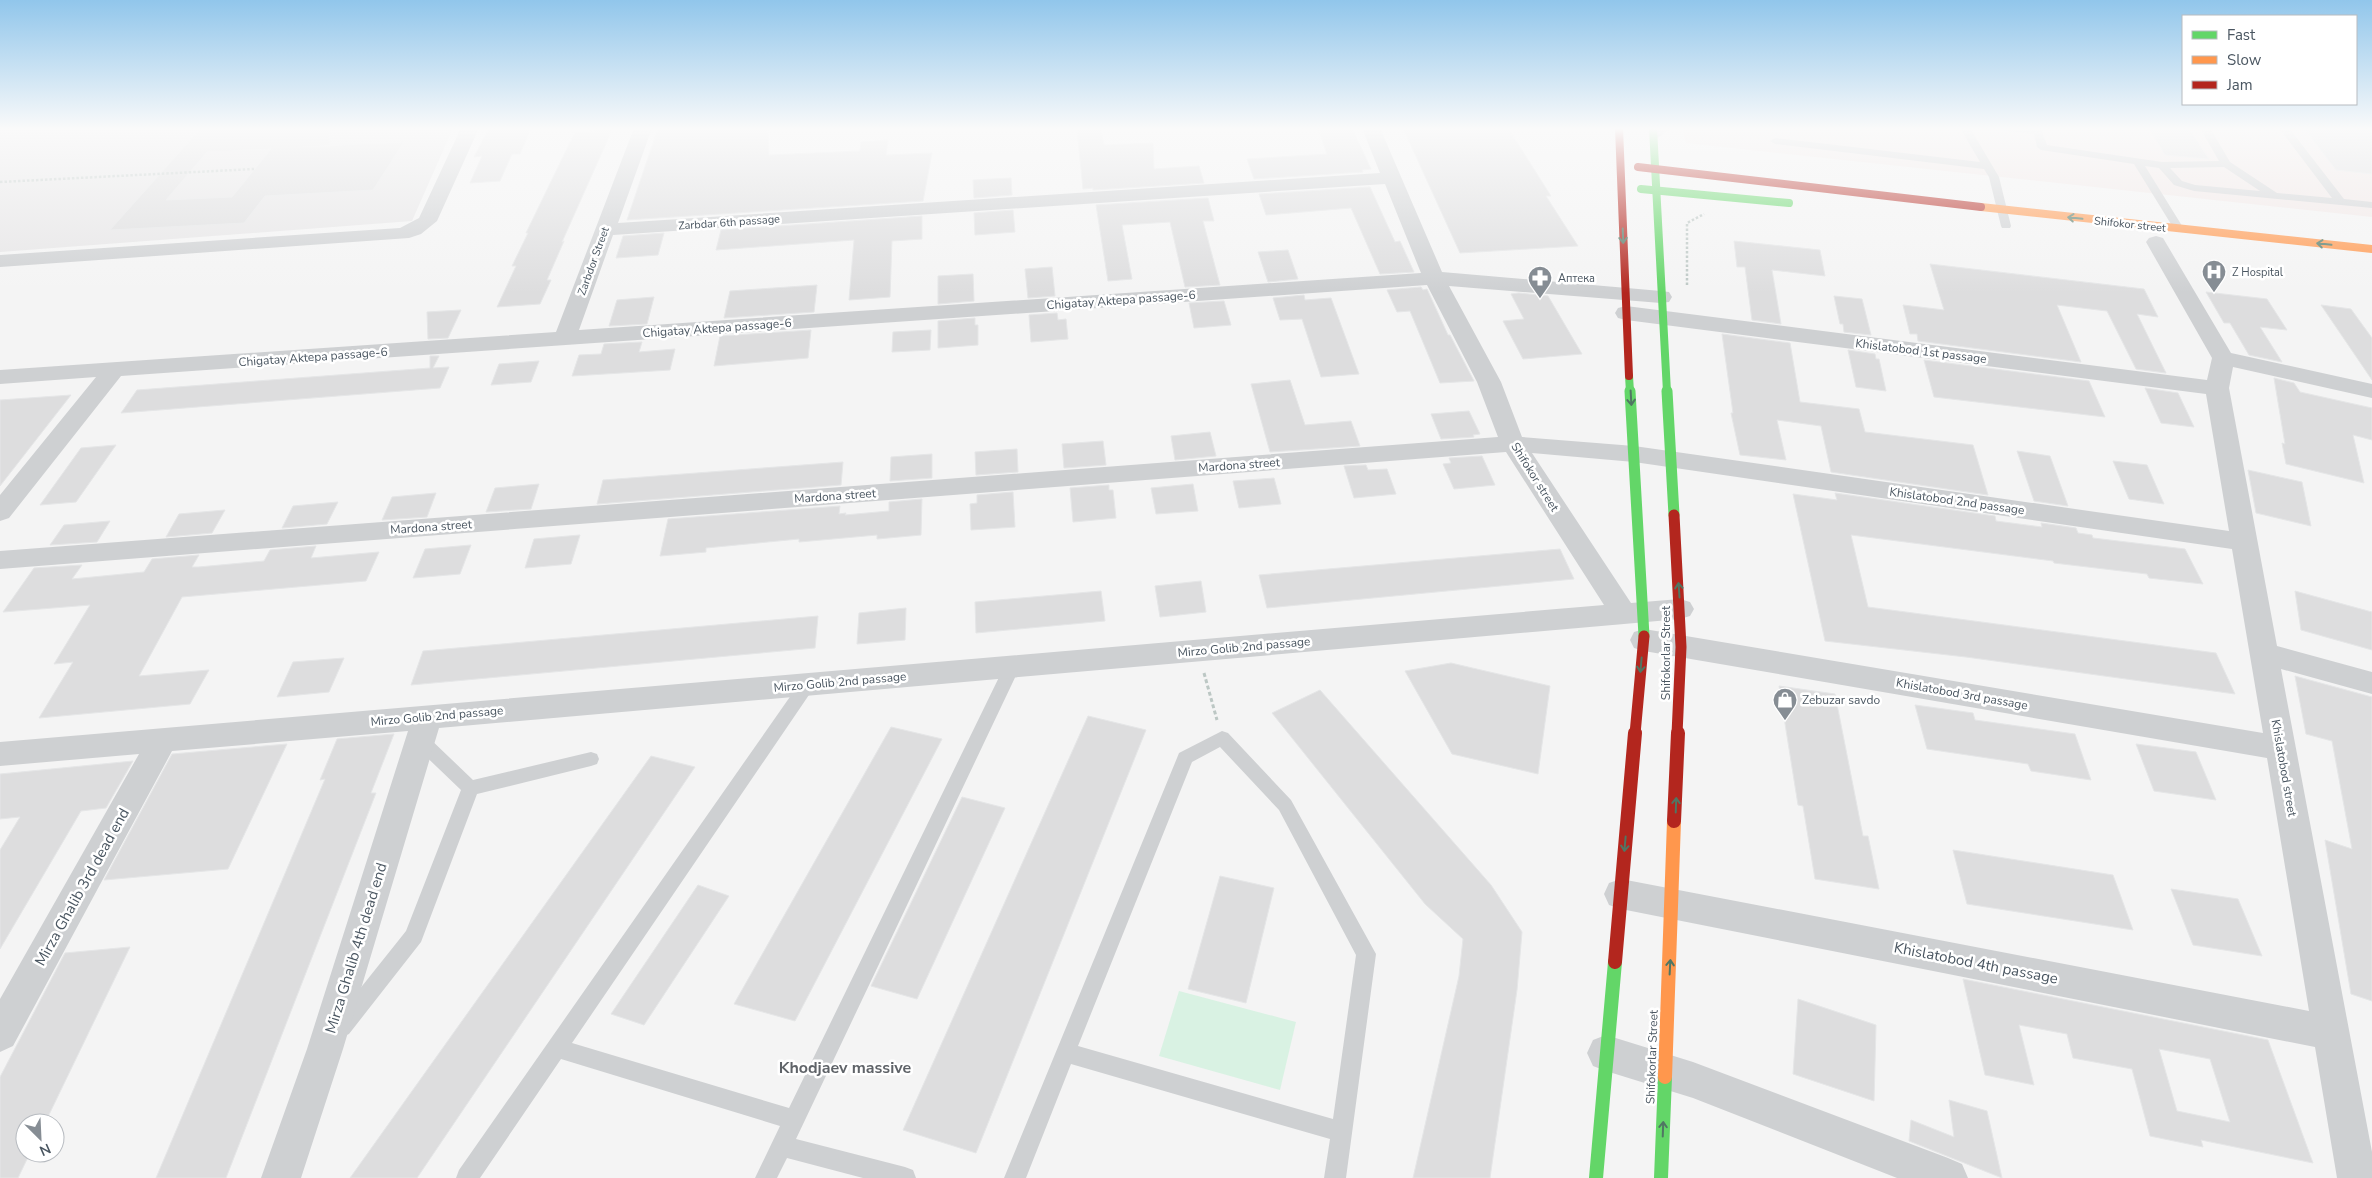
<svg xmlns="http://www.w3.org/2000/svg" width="2372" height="1178" viewBox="0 0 2372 1178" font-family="'Nunito Sans',sans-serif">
  <rect width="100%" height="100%" fill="#f4f4f4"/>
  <polygon fill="#e6e5e6" points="0,128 453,128 412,221 0,252"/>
  <polygon fill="#f1e7e6" points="1682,128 2372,128 2372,217 1686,143"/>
  <polygon fill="#d9f2e3" points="1179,991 1296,1022 1280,1090 1159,1056"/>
  <g fill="#ddddde" stroke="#e5e6e7" fill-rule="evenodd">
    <path d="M201,128h128l1,18 -27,1 101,-5 -31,48 -108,6 -21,27 -134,7zM271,149l-39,48 -66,3 41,-48z"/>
    <polygon points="489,128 531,128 520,154 512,154 500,181 470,183 482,156 474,157"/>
    <polygon points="658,128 768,128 769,155 860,151 861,142 888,140 886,155 932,153 923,201 627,220"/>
    <polygon points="1318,128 1352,128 1371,169 1362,170 1363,172 1254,179 1247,159 1327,154"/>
    <polygon points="1403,128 1508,128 1551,196 1546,196 1578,246 1460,253"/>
    <polygon points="2149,128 2188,128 2209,159 2165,155"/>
    <polygon points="2304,128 2372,130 2372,174 2336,170"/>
    <polygon points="1101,129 1104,145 1153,143 1154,169 1199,166 1204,183 1093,190 1093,188 1083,189 1077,130"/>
    <polygon points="612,130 562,242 564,241 547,280 551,280 540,304 497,307 516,266 512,266 528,233 526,233 575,132"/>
    <polygon points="1011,178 1012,195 974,198 973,180"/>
    <polygon points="1370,187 1395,242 1400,241 1414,272 1380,274 1351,208 1266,215 1259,194"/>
    <polygon points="1208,198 1214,221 1203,221 1220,285 1185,287 1170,222 1122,225 1132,279 1108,281 1096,205"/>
    <polygon points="1013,210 1015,232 975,235 974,213"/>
    <polygon points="922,216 922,239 892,241 890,297 849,300 854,240 716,250 721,230"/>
    <polygon points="664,233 658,255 616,258 623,236"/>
    <polygon points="1734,241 1820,250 1825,276 1772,270 1781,324 1752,320 1745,267 1737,267"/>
    <polygon points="1288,250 1298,279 1268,282 1258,252"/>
    <polygon points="1930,264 2144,289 2158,317 2137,314 2166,373 2136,369 2107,311 2057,305 2081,362 1918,341 1917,334 1910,334 1903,305 1944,310"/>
    <polygon points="1052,267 1055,296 1028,298 1025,269"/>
    <polygon points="973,274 974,301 938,304 938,276"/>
    <polygon points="817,285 814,312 724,318 730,291"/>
    <polygon points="1421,287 1423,290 1427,289 1448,335 1450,335 1474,381 1440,383 1410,311 1397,312 1387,290"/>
    <polygon points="2206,292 2267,299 2287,330 2260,327 2282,362 2249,355 2230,323 2224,323"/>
    <polygon points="1519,293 1548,296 1582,354 1523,359 1503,321 1524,319 1511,294"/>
    <polygon points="1304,295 1305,300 1331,298 1359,374 1321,377 1302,319 1280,320 1273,298"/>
    <polygon points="1834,296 1862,299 1871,335 1844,332 1843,324 1840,324"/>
    <polygon points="654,297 647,324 609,326 617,300"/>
    <polygon points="1224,301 1231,325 1194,328 1189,303"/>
    <polygon points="2321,305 2351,309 2372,338 2372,380"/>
    <polygon points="461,310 448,338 428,339 427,312"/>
    <polygon points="1057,313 1058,320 1066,319 1068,339 1031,342 1029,315"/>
    <polygon points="975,318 975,325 978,325 978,345 938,348 938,321"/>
    <polygon points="811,330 808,358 714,366 720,336"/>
    <polygon points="931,330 930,350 892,352 893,332"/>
    <polygon points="1722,334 1790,343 1800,402 1859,409 1865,432 1973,445 1988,495 1831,472 1821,426 1777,420 1786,460 1740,455 1731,413 1733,413"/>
    <polygon points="642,342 639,352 675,349 670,370 572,376 579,355 601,354 604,344"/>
    <polygon points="1848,350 1875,354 1876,359 1879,359 1886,391 1856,387"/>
    <polygon points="430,356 439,356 433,368 449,367 440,388 121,413 137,390 430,368"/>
    <polygon points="1924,360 2089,381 2105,417 1934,397"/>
    <polygon points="539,361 531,382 491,385 499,364"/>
    <polygon points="2274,378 2294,383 2300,392 2372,408 2372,440 2353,435 2364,483 2286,464 2282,443 2285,444"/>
    <polygon points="1290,380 1305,425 1351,421 1360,446 1270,452 1251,384"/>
    <polygon points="2145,388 2178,393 2194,427 2161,423"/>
    <polygon points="71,395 0,486 0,400"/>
    <polygon points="1469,411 1480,434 1473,435 1474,437 1441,439 1431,414"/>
    <polygon points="1210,432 1216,456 1175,460 1171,436"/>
    <polygon points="1103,441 1106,465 1064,468 1062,444"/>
    <polygon points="116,445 76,502 40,505 81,448"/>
    <polygon points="1017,449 1018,472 976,475 975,452"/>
    <polygon points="2017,451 2050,456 2068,506 2034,501"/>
    <polygon points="932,454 932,478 890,481 891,457"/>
    <polygon points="1482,456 1495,485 1454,489 1443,464 1451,463 1449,458"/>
    <polygon points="2113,461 2147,465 2164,504 2129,499"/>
    <polygon points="843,462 841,485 597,504 603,480"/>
    <polygon points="1366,465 1368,470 1387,469 1396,494 1354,498 1344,466"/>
    <polygon points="2248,470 2302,482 2311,526 2256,513"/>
    <polygon points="1274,478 1281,504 1239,508 1233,481"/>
    <polygon points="539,484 531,509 486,512 495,488"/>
    <polygon points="1193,484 1198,511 1156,514 1151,488"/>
    <polygon points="1109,485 1109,490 1113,490 1116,518 1073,522 1070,488"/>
    <polygon points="1013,492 1015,527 971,530 970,504 977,503 977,495"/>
    <polygon points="436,493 427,517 382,520 392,497"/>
    <polygon points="1835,493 1995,516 1996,521 2042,527 2041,523 2076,528 2078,533 2092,535 2093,538 2185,549 2203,584 2149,578 2147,574 2054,563 2053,561 1851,535 1868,607 2216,653 2235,694 1966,657 1825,641 1793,494 1837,500"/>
    <polygon points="922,499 921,535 877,539 877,535 799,542 799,539 706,548 706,552 660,556 668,519 840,506 839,514 846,513 845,515 889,511 889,502"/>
    <polygon points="338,502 327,524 282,528 293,506"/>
    <polygon points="225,510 212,533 166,537 179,514"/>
    <polygon points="110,521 97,542 50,545 64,525"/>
    <polygon points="580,535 571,564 525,568 534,539"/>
    <polygon points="471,545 460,574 413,578 425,549"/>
    <polygon points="316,546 311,558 379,552 366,581 182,597 139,676 209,670 190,704 39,718 73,662 54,664 90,605 3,612 34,568 82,565 72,579 144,572 152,559 199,555 192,567 198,567 264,561 270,550"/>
    <polygon points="1560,549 1574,579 1267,608 1259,575"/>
    <polygon points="1201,581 1206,612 1160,617 1155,586"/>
    <polygon points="1101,591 1105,621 976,633 975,602"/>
    <polygon points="2295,591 2372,612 2372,650 2301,630"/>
    <polygon points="906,608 905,640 857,644 859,613"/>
    <polygon points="818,616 815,648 411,685 423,651"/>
    <polygon points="344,658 329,692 277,697 293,662"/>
    <polygon points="1451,663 1550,686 1538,774 1452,754 1405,671"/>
    <polygon points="2295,676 2372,697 2372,1001 2351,994 2325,840 2352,849 2332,741 2306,734"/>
    <polygon points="1779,686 1835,694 1863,836 1868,836 1879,889 1815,879 1803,806 1798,805"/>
    <polygon points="1320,690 1491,885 1522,932 1517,990 1490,1178 1413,1178 1459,976 1463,939 1425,904 1272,713"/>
    <polygon points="1915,705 1973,713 1975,720 2075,734 2091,780 2031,771 2028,764 1927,749"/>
    <polygon points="1088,716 1146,730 976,1153 903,1130"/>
    <polygon points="891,727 942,739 795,1021 734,1004"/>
    <polygon points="394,734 371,793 376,793 226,1178 156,1178 325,779 320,780 337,739"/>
    <polygon points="287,744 228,869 104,880 172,754"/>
    <polygon points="2136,744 2196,752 2216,800 2154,791"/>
    <polygon points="651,756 695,767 417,1178 350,1178"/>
    <polygon points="133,761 106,808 81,811 0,949 0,850 20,817 0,819 0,774"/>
    <polygon points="962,797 1005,808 917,999 871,986"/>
    <polygon points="1953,850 2113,875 2133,930 1967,904"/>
    <polygon points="1220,876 1274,888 1246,1003 1188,989"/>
    <polygon points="698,885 729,896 644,1025 611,1014"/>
    <polygon points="2171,889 2238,899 2262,956 2193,945"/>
    <polygon points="130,947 45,1123 25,1123 25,1153 30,1153 18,1178 0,1178 0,1077 65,953"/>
    <path d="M1963,979l305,61 45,123 -112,-23 2,7 -53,-11 -18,-67 -59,-11 -6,-24 -48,-9 15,60 -49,-10zM2159,1049l51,10 20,63 -53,-11z"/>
    <polygon points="1798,999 1876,1025 1874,1101 1793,1074"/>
    <polygon points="1949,1100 1987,1111 2002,1178 1909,1141 1911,1120 1954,1137"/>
  </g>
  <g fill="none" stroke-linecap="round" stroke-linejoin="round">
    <g stroke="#bcc7c4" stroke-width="2.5" stroke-dasharray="2.5 2" stroke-linecap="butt">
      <polyline points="0,182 254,169"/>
      <polyline points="1687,285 1687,223 1704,214"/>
    </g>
    <polyline stroke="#bcc7c4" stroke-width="3" stroke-dasharray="4 2.5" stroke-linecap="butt" points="1204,673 1217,720"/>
    <g fill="#ced0d2" fill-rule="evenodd">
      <polygon points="1659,128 1669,130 1658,138 1650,138 1650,134"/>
      <polygon points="1960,128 1970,128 1999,177 2011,226 2010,228 2002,228 2001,226 1989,177 1984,169 1775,144 1770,141 1775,138 1980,162"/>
      <path d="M2002,128l39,1 6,16 115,17 57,-1 -19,-33h10l20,34 47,31 55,5 -53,-70h10l55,71 28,3v6l-178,-17 -20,-6 -15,-17 -14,-2 39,63 -5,3 -5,-3 -40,-65 -93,-14 -4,-3 -3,-13 -27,-3zM2224,167l36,24 -65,-6 -13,-4 -12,-13z"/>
      <polygon points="1012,661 1018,663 1020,667 796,1139 905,1167 913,1170 916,1178 863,1178 787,1158 777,1178 755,1178 780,1126 561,1059 480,1178 456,1178 459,1170 801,681 807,679 813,681 815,685 813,689 572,1043 789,1108 1004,667 1006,663"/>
      <path d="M1222,731l6,2 63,67 85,154 -30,224h-22l6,-39 -259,-75 -45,114h-22l173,-420 2,-5zM1220,747l59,63 77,145 -23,164 -255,-73 114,-284z"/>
      <polygon points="420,733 426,735 473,780 591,752 597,754 599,759 597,764 591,766 477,794 421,942 349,1034 342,1037 335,1034 332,1027 335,1020 406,931 461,790 414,745 412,740 414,735"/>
    </g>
    <g fill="#ced0d2" fill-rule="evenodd">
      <polygon points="461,128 479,128 437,221 421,234 409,238 0,267 0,255 400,228 419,218"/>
      <path d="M634,128h18l-34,95 762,-50 -18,-45h18l62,144 219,19 8,1 3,5 -3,5 -8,1 -212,-17 52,96 21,55 112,9 595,85 -23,-137 -580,-74 -8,-2 -3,-5 3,-5 8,-2 581,74 5,-22 -66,-116 3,-4 7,-2 7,2 68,115 141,31v14l-139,-31 -4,21 48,258 95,26v22l-91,-25 91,483v26h-35l-22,-131 -694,-138 -12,-4 -5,-11 5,-11 12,-4 688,132 -42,-253 -623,-107 -10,-3 -4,-8 4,-8 10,-3 619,104 -31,-184 -598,-87 -102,-9 99,150 49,-4 10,3 4,7 -4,7 -10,3 -56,5 -1185,104 -96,321 -42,129h-40l46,-129 101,-318 -236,20 -159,295 -13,6v-53l139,-245 -139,12v-24l1604,-137 -98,-153 -1506,117v-18l1498,-114 -21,-55 -50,-97 -1306,91 -112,142 -9,3v-26l96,-118 -96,7v-14l556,-38zM1385,184l36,89 -842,57 34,-95z"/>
      <polygon points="1606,1035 1693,1062 1948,1158 1962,1164 1968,1178 1897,1178 1693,1098 1606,1071 1593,1066 1587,1053 1593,1040"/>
    </g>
    <g stroke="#63d668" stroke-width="8">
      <polyline points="1653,128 1667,392"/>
      <polyline points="1641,189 1789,203"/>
      <polyline points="1629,376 1630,392"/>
    </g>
    <g stroke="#63d668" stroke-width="11">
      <polyline points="1630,391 1644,636"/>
      <polyline points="1667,391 1674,515"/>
    </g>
    <g stroke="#63d668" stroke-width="14">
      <polyline points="1596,1178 1615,962"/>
      <polyline points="1661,1178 1665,1077"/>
    </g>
    <polyline stroke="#ff974d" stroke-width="8" points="1981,207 2372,249"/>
    <polyline stroke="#ff974d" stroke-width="14" points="1665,1077 1674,821"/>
    <g stroke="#b3261e" stroke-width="8">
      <polyline points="1619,128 1629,376"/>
      <polyline points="1638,167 1981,207"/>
    </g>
    <g stroke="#b3261e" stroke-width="11">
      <polyline points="1674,515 1681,647 1677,734"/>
      <polyline points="1635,734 1644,636"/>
    </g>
    <g stroke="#b3261e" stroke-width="14">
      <polyline points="1674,821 1678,733"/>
      <polyline points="1615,962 1635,733"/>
    </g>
  </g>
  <defs><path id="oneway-shaft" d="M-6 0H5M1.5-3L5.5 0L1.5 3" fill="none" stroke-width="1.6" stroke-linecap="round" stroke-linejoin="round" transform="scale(1.25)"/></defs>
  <g stroke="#507663">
    <use href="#oneway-shaft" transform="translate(2075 218) rotate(-174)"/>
    <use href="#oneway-shaft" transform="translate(1623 236) rotate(88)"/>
    <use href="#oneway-shaft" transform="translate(2324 244) rotate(-174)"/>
    <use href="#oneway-shaft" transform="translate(1631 398) rotate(87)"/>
    <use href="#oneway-shaft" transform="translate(1679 590) rotate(-94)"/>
    <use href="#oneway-shaft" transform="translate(1641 665) rotate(95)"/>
    <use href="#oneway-shaft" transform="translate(1676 805) rotate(-88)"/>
    <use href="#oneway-shaft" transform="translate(1625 844) rotate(95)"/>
    <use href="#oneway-shaft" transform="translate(1670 967) rotate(-87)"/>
    <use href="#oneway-shaft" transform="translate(1663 1129) rotate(-88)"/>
  </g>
  <linearGradient id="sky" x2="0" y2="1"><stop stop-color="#91c6eb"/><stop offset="0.44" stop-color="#fafafa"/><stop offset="1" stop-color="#fafafa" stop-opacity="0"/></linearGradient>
  <rect width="2372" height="293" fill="url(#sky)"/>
  <defs>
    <symbol id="hospital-pin" viewBox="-11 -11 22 30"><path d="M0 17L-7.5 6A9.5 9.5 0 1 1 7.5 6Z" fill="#868d94" stroke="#fff"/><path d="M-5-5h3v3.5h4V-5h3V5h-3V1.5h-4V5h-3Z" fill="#fff"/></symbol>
    <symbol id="pharmacy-pin" viewBox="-11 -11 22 30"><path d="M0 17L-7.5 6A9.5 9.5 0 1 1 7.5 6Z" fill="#868d94" stroke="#fff"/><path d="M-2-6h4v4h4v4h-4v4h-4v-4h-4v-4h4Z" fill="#fff"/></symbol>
    <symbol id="shop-pin" viewBox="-11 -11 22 30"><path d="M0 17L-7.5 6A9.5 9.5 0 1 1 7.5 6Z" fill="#868d94" stroke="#fff"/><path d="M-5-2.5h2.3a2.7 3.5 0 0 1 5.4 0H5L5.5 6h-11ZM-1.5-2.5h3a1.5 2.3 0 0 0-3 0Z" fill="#fff"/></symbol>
  </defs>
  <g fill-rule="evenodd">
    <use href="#hospital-pin" x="2200" y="258" width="28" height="38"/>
    <use href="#pharmacy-pin" x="1526" y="264" width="28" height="38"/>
    <use href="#shop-pin" x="1771" y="686" width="28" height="38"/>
  </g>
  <g text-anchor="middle" stroke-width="5" stroke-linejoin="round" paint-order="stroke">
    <g font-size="11" fill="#4a5661" stroke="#fff">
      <text transform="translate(729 222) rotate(-4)" y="4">Zarbdar 6th passage</text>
      <text transform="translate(2130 224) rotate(6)" y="4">Shifokor street</text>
      <text transform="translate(593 261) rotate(-70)" y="4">Zarbdor Street</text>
    </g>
    <g font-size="11" fill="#4a5661" stroke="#fff" text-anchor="start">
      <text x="2232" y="276">Z Hospital</text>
      <text x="1558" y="282">Аптека</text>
    </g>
    <g font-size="12" fill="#4a5661" stroke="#fff">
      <text transform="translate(1121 300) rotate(-4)" y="4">Chigatay Aktepa passage-6</text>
      <text transform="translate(717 328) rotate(-4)" y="4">Chigatay Aktepa passage-6</text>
      <text transform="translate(1921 351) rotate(7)" y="4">Khislatobod 1st passage</text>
      <text transform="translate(313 357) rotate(-4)" y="4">Chigatay Aktepa passage-6</text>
      <text transform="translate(1239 465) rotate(-4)" y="4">Mardona street</text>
      <text transform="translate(1535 477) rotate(58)" y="4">Shifokor street</text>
      <text transform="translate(835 496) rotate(-4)" y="4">Mardona street</text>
      <text transform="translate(1957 501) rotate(8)" y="4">Khislatobod 2nd passage</text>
      <text transform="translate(431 527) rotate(-4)" y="4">Mardona street</text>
      <text transform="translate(1244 647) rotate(-5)" y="4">Mirzo Golib 2nd passage</text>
      <text transform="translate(1666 653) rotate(-90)" y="4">Shifokorlar Street</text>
      <text transform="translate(840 682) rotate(-5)" y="4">Mirzo Golib 2nd passage</text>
      <text transform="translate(1962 694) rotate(10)" y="4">Khislatobod 3rd passage</text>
      <text transform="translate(437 716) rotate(-5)" y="4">Mirzo Golib 2nd passage</text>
      <text transform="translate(2284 768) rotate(80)" y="4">Khislatobod street</text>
      <text transform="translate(1652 1057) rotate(-88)" y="4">Shifokorlar Street</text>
    </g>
    <g font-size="12" fill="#4a5661" stroke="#fff" text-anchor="start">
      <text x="1802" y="704">Zebuzar savdo</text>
    </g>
    <g font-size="15" fill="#4a5661" stroke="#fff">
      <text transform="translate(82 887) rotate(-61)" y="5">Mirza Ghalib 3rd dead end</text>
      <text transform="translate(356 948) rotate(-73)" y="5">Mirza Ghalib 4th dead end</text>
      <text transform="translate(1976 963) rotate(11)" y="5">Khislatobod 4th passage</text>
    </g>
    <g font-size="16" font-weight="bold" fill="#5f6368" stroke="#fff">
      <text x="845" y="1073">Khodjaev massive</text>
    </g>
  </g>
  <rect x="2182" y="15" width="175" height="90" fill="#ffffff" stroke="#b7bbc0"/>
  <rect x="2192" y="31" width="25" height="8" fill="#63d668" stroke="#b7bbc0"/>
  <text x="2227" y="40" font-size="15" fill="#4a5661">Fast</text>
  <rect x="2192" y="56" width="25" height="8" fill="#ff974d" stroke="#b7bbc0"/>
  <text x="2227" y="65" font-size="15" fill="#4a5661">Slow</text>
  <rect x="2192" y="81" width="25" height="8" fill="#b3261e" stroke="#b7bbc0"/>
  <text x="2227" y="90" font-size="15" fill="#4a5661">Jam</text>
  <g transform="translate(40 1138) rotate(156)"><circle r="24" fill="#ffffff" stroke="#b7bbc0"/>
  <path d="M0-4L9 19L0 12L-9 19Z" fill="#868d94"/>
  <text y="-8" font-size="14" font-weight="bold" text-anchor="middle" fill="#4a5661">N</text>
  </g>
</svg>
